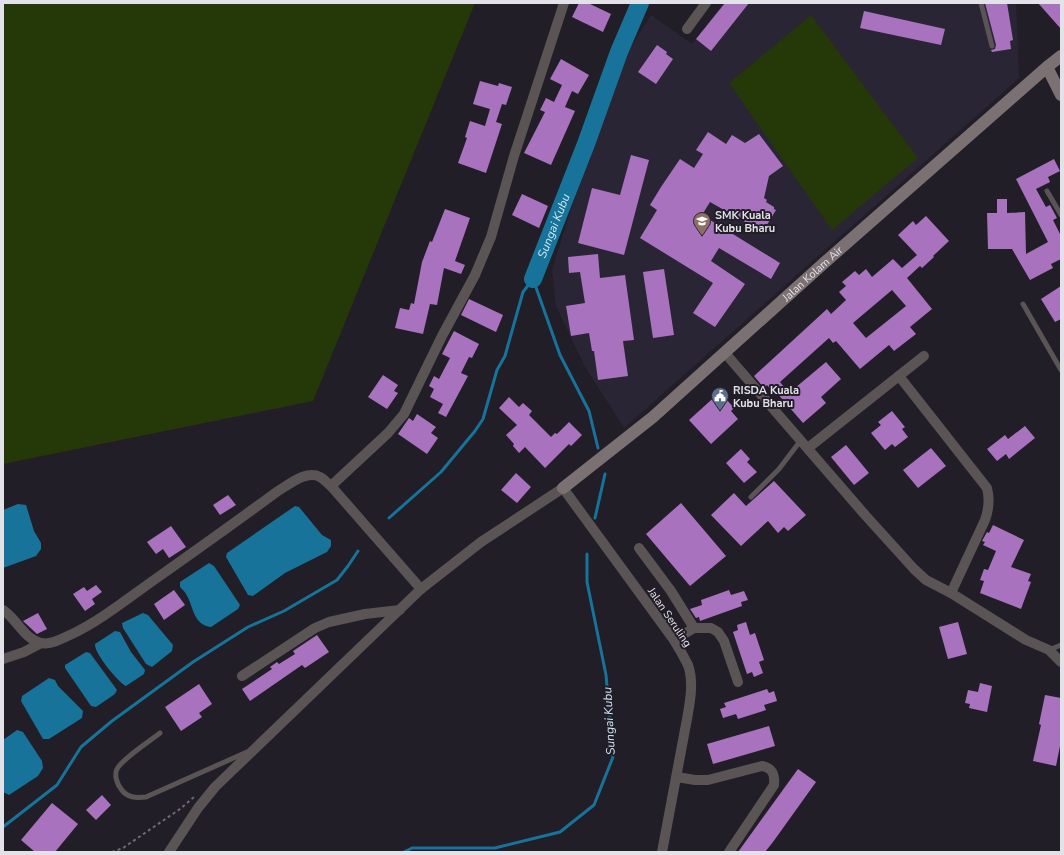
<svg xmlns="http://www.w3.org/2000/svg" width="1064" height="855" viewBox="0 0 1064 855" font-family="'Nunito Sans',sans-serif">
  <rect width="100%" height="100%" fill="#211e28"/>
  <polygon fill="#2a2535" points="723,3 1016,3 1019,78 624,428 584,365 556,306 552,270 573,203 629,50 651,15 692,44"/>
  <g fill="#243808">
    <polygon points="3,3 475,3 313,401 3,464"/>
    <polygon points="811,15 918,158 832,230 729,83"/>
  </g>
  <g fill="#17739a">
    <polygon points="18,504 26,505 34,531 41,543 41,549 36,556 3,568 3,510"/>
    <polygon points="295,506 299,507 322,535 331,540 331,546 327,552 285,573 253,596 248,595 226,557 227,553"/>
    <path d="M209,563l5,3 26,39 -2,4 -27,18c-18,-2 -17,-20 -25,-33 -1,-2 -4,-5 -6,-7v-5z"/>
    <polygon points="143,613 148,615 173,645 172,651 152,667 146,664 123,628 122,623"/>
    <path d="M115,631l5,1 11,20 14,18 -1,4 -18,12c-8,-4 -32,-33 -31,-42z"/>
    <polygon points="86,652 90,653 117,690 115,694 96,707 91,706 65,668 65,665"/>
    <polygon points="49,678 55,680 58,686 83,711 82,718 49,739 43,739 21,701 22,696"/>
    <polygon points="17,730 23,732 42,761 43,768 38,776 9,795 3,792 3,740"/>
  </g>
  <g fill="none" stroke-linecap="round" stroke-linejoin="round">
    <g stroke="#17739a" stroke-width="3">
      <polyline points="533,279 560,355 589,411 598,448"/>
      <polyline points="389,518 441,472 475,431 483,419 497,370 505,356 523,292 533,279"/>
      <polyline points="595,518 605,474"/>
      <polyline points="3,827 57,785 81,747 112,721 193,662 248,627 284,611 337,580 348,566 358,551"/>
      <polyline points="404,852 412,848 495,848 560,832 594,805 613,757 606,675 587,582 587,554"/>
    </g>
    <path stroke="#17739a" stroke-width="18" id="s1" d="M533,279l53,-135 33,-92 21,-49"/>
  </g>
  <g fill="#a972be" fill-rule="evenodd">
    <polygon points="579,3 588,3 611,14 603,32 572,17"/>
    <polygon points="725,3 749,3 711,51 696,39"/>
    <polygon points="985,3 1007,3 1013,40 1010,41 1011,49 992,52 991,50 995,49 996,45"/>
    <polygon points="1038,3 1061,3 1061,29"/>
    <polygon points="864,11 945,29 941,45 860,28"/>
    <polygon points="657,45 667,52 666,54 673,59 656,84 638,72"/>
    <polygon points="561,59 589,75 578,94 572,91 565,107 575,111 551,165 524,153 545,112 540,110 546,98 554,102 562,85 550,79"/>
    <polygon points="480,81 498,86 499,83 512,87 506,105 502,104 496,122 502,124 486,173 458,163 467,138 465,137 470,121 485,126 490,109 473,104"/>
    <polygon points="708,132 726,144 732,135 745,143 759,134 783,166 769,176 764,198 767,200 766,202 774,207 774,209 776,210 765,228 763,226 761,231 710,202 702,215 780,263 771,279 719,248 711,261 745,284 715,327 693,313 713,283 640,238 657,210 650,205 661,187 680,159 694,168 703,154 696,150"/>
    <polygon points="631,155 649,160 624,255 578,243 592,188 620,195"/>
    <polygon points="1054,159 1060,171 1048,177 1050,182 1036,189 1046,207 1050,205 1057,218 1053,220 1061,236 1061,259 1051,264 1053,268 1030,280 1012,249 988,249 987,213 997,213 997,199 1007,199 1007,213 1025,212 1026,254 1048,242 1016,179"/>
    <polygon points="522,194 548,206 539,228 512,215"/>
    <polygon points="445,209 470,218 455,261 465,265 461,274 444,268 437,305 430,304 423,334 395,328 400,308 409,310 411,303 414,304 422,262 430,241 432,242"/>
    <path d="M926,216l23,25 -16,15 1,1 -12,11 -2,-2 -13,12 25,31 -22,18 6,7 -22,17 -5,-6 -29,24 -24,-28 -3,2 -4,-5 -49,44 9,11 37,-31 15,17 -20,18 5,6 -23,20 -27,-31 -2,2 -7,-9 -3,3 -10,-12 73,-67 4,5 15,-14 -7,-8 7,-6 -4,-4 13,-11 4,4 7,-6 6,8 21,-18 9,9 15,-13 -19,-20 15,-14 3,4zM892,290l14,16 -40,32 -13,-15z"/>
    <polygon points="598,254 600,278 625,275 634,340 623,341 628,376 598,380 594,351 592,351 589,333 571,336 566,306 585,303 580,272 569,273 568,257"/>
    <polygon points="664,269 674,335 653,338 643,272"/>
    <polygon points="1061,286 1061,319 1055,322 1041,299"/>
    <polygon points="469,299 503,315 496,332 461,315"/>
    <polygon points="454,331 479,344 472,358 469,357 461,373 468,376 446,417 438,413 443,404 430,397 434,389 429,386 434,376 439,379 450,358 442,354"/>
    <polygon points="383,375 398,385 394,391 398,393 387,409 368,397"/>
    <polygon points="720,392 734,408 731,411 738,419 711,444 689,420"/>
    <polygon points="509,397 519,407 523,403 532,411 529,415 551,437 555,433 557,434 569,422 582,435 571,446 569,444 545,468 525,447 519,453 513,446 514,444 506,435 517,425 499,408"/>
    <polygon points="892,411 905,427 902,429 908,437 895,447 892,444 885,450 871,433 881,425 878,422"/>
    <polygon points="417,414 436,427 431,433 438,438 427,454 398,434 409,418 413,421"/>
    <polygon points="1025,426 1035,438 1009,459 1006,454 997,461 987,449 1005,435 1008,439"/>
    <polygon points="846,445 869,473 854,485 831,457"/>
    <polygon points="931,448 946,466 918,488 903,470"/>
    <polygon points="741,449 750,459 747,462 757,472 744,483 726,463"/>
    <polygon points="516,473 531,487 517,503 501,490"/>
    <polygon points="774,481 806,515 788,531 784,527 778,533 768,521 741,546 711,515 734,493 746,506"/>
    <polygon points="228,495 236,505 220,515 213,505"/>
    <polygon points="681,503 726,556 690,586 646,534"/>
    <polygon points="993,525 1024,540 1011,567 1031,574 1028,581 1031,582 1021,609 980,593 984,581 980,580 984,569 988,570 996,551 983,545 985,542 982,541 987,532 989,533"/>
    <polygon points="171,526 186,547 169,558 163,549 156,554 147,542"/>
    <polygon points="96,585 102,592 92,599 95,604 85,611 73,594 84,587 87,591"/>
    <polygon points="174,590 185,605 164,620 154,604"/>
    <polygon points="729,590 731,595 744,591 748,600 741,602 742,606 700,621 699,617 696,618 690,609 702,605 701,600"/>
    <polygon points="38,613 47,629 37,634 23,621"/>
    <polygon points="746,622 750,635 755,633 764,660 759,662 763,673 754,677 752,672 747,674 733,632 738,630 737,625"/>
    <polygon points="958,622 967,654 948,659 939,627"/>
    <polygon points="317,635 329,652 305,668 302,665 250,701 242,689 272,669 270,667 277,662 279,664 295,654 293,651"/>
    <polygon points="980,683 992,686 987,712 969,708 970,704 965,703 968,690 978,692"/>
    <polygon points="199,684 212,704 199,713 202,717 181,731 165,707"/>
    <polygon points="767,689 769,693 774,691 777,701 764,705 766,710 738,719 736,714 723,718 720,709 726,707 724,703"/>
    <polygon points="1045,695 1061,698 1061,741 1056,766 1033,761 1041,725 1039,724"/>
    <polygon points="769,726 775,746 713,764 707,744"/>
    <polygon points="798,769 816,782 773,842 765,852 738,852"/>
    <polygon points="102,795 111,805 96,820 86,810"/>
    <polygon points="52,803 78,824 55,852 35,852 21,840"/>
  </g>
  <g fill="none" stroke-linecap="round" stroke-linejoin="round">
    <polyline stroke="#6f6c75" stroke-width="2" stroke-dasharray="3 3" stroke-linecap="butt" points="112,852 123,848 180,809 194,797"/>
    <g stroke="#5a5454" stroke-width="5">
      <polyline points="981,3 992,46"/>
      <polyline points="1047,191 1061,215"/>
      <polyline points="1023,304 1061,370"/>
      <polyline points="751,497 779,469 801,440"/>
      <polyline points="1049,650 1061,645"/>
      <path d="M160,733c-10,8 -38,26 -43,36 -3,6 0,15 4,20 6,9 15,9 25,8l101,-45"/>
    </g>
    <g stroke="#5a5454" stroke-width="10">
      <polyline points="687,29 706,3"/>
      <polyline points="725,353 866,516 914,569 926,580 951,593 1026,640 1049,650 1061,662"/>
      <path d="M899,376l88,112c3,12 2,21 -2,32l-34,73"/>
      <polyline points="808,448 924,356"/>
      <polyline points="331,486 388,433 404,414 442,336 475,275 491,237 514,156 564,3"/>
      <polyline points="639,548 671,591 694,628"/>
      <path d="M3,610c14,9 21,29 38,33 10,2 20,-4 29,-8 30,-14 57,-36 84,-55 41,-29 83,-59 124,-89 12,-7 28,-21 42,-14 4,2 7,6 11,9l90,103"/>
      <polyline points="674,640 694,628 711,628 718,632 724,641 738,682"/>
      <polyline points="3,659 24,652 41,643"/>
      <polyline points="242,676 315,628 329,622 365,614 400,610"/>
      <path d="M677,777l18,3h13l54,-14c11,2 13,9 12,19l-45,67"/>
      <path d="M169,852l29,-44 17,-21 206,-198 60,-47 82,-54 111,152c5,8 10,17 14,25 6,17 2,37 -1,54l-25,133"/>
    </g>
    <g stroke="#7b7172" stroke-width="12">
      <polyline points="1047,67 1061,95"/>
      <path id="s2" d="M563,488l90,-71 171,-154 223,-196 14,-11"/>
    </g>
  </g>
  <defs>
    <symbol id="school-pin" viewBox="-11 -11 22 30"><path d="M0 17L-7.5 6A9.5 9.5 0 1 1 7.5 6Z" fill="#8d6e63" stroke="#211e28"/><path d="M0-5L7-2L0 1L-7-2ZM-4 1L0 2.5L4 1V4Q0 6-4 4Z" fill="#fff"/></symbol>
    <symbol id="civic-pin" viewBox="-11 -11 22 30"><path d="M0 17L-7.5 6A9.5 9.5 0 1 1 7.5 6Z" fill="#5c6f8a" stroke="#211e28"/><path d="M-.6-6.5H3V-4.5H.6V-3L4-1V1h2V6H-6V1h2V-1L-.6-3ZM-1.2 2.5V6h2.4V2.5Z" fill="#fff"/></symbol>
  </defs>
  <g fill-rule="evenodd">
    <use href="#school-pin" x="692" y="211" width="20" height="27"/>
    <use href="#civic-pin" x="710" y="386" width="20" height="27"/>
  </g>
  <g text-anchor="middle" stroke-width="4" stroke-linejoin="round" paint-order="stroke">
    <g font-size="11" font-weight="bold" fill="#e4e2e9" stroke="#211e28" text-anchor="start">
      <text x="715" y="219">SMK Kuala<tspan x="715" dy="13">Kubu Bharu</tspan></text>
      <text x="733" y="394">RISDA Kuala<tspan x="733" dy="13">Kubu Bharu</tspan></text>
    </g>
    <g font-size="11" fill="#e4e2e9" stroke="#211e28">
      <text dy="4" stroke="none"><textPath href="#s2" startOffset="329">Jalan Kolam Air</textPath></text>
      <text transform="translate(670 617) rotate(56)" y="4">Jalan Seruling</text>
    </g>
    <g font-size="12" font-style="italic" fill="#d0e8f6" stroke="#211e28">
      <text dy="4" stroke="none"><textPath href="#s1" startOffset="57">Sungai Kubu</textPath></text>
      <text transform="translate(609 721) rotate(-93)" y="4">Sungai Kubu</text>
    </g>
  </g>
  <rect width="1064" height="855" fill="none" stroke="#e4e2e9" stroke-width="8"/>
</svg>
